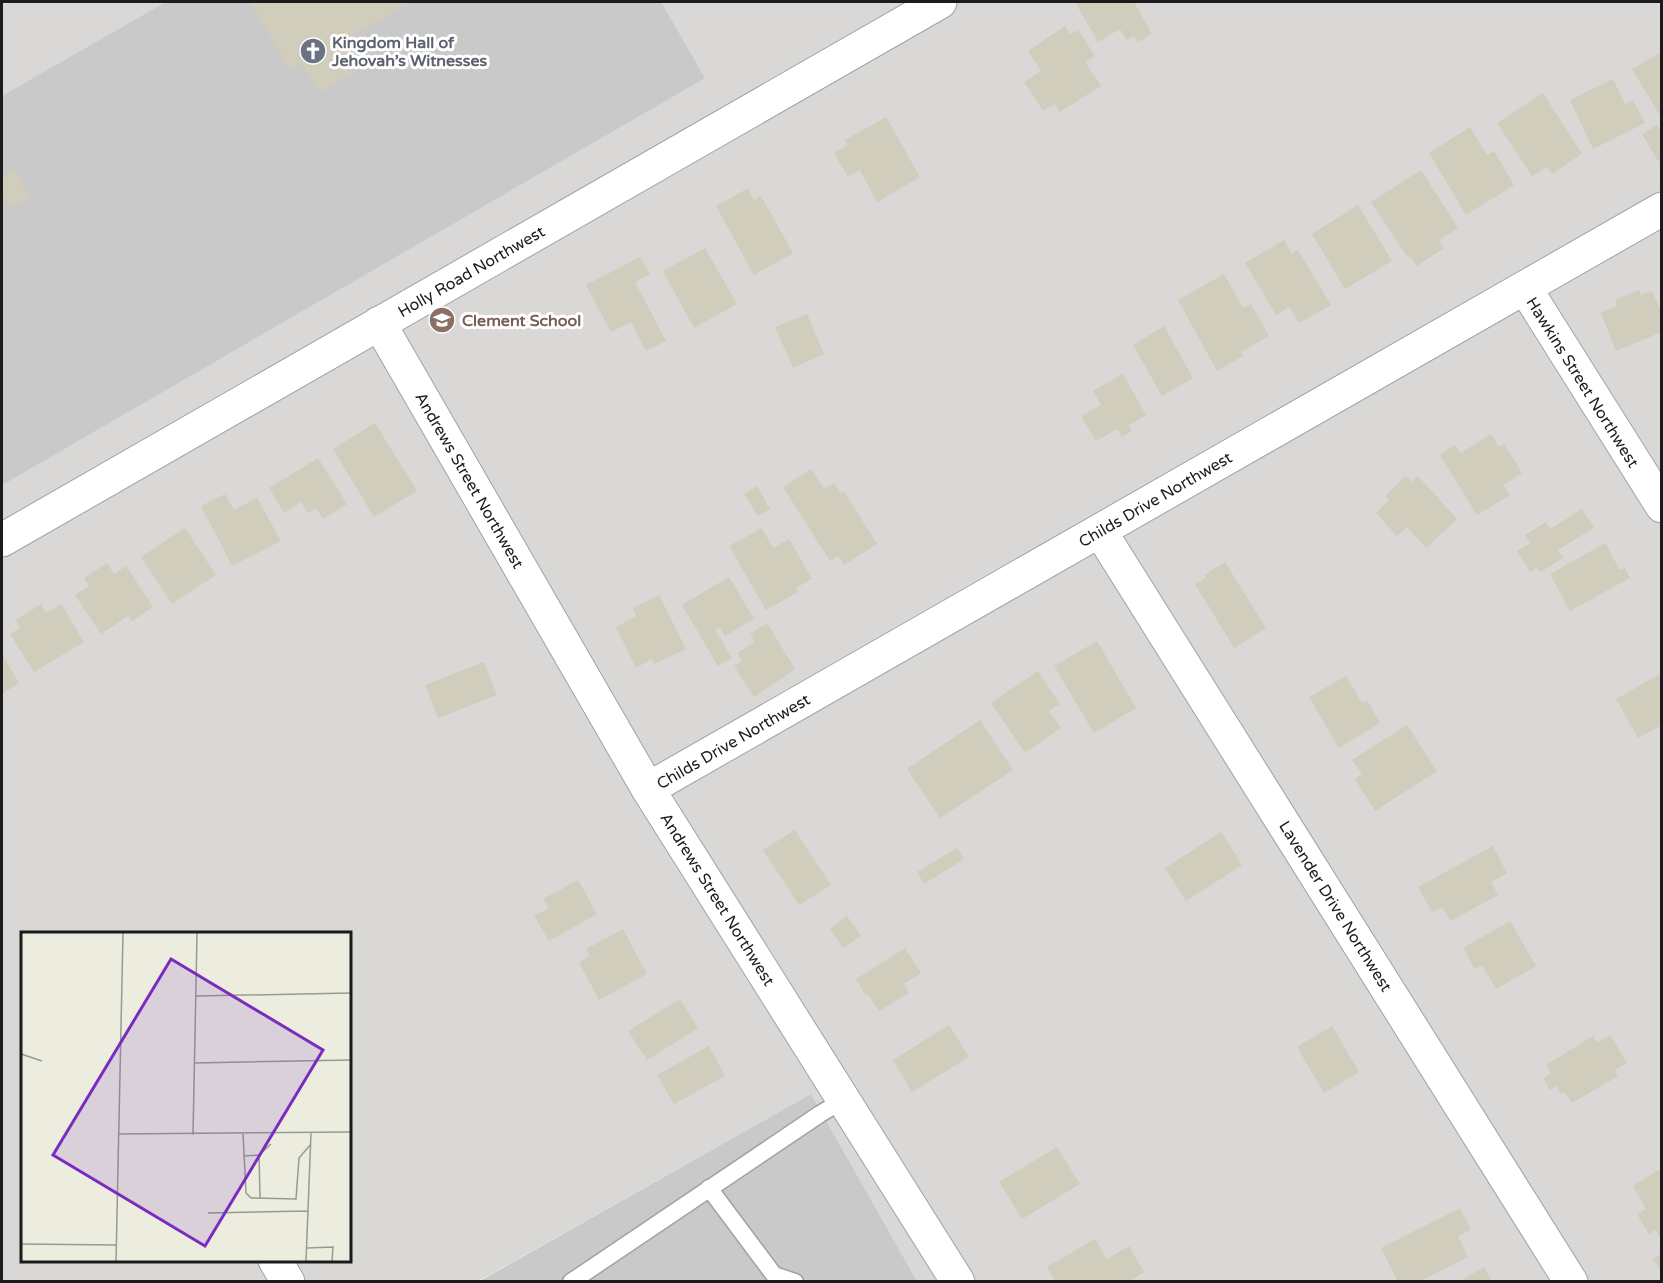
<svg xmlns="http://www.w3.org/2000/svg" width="1663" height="1283" viewBox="0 0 1663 1283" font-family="'Varela Round',sans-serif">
  <rect width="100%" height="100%" fill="#eceddf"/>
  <path fill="#d9d8d7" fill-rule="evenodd" d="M2,2h1659v1279h-744l-106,-187 -333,187 -476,1zM22,934h328v326h-328z"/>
  <g fill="#c9c9c9">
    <polygon points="166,2 661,2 705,78 2,485 2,96"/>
    <polygon points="811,1094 917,1281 478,1282"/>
  </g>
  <g fill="#d0cdbc">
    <polygon points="250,2 410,2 342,42 359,69 319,93 301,62 289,69"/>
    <polygon points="1075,2 1134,2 1152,34 1138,42 1134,36 1126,40 1120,29 1098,42"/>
    <polygon points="1065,26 1070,35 1078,30 1095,56 1085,62 1101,86 1060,112 1055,104 1043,111 1024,82 1041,71 1028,51"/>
    <polygon points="1662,52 1662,112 1659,114 1632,69"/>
    <polygon points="1613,79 1625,104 1633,100 1645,123 1593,149 1570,100"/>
    <polygon points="1543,93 1582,154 1552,174 1547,167 1532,176 1497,123"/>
    <polygon points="886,117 920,177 877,202 860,170 848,177 834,153 848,145 845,140"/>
    <polygon points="1657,125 1662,133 1662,159 1658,161 1642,134"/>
    <polygon points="1470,127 1487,155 1494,151 1514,185 1466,215 1429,153"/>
    <polygon points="16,170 30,198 10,208 2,191 2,177"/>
    <polygon points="1421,170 1458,228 1439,240 1444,248 1417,266 1411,257 1408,258 1371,202"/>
    <polygon points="748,188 754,200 761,196 793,253 754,275 716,206"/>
    <polygon points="1358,205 1392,261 1345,289 1312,234"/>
    <polygon points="1284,240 1292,254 1298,250 1331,305 1299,323 1289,307 1276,315 1245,263"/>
    <polygon points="705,248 737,304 694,328 663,271"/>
    <polygon points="640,257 650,274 635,282 666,341 646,351 631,322 611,332 586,285"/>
    <polygon points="1224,274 1243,308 1251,304 1269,336 1241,352 1243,356 1217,371 1178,300"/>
    <polygon points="1639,290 1641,295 1652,291 1662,314 1662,332 1616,351 1601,313 1617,306 1615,300"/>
    <polygon points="807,314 824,354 793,368 775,327"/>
    <polygon points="1164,326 1193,378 1162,396 1133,345"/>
    <polygon points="1123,374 1146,415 1129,425 1132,431 1122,437 1117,429 1096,441 1081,416 1101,405 1093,391"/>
    <polygon points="375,423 417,491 374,517 333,449"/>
    <polygon points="1491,434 1499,447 1504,444 1522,473 1503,485 1510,495 1477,515 1440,455 1455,445 1461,453"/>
    <polygon points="318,458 347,504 323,519 316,508 308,513 301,502 284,513 269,488"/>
    <polygon points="811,469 824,489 834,483 841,493 844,491 877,544 844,565 838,556 830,561 783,487"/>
    <polygon points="1406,476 1411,482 1418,476 1457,519 1426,548 1407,527 1397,536 1376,513 1389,500 1385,496"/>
    <polygon points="757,486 770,509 758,516 744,494"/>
    <polygon points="225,494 234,510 257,498 281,541 232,566 201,506"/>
    <polygon points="1582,509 1594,528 1558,550 1563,558 1540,572 1537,568 1530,572 1517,551 1530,543 1525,535 1546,522 1550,529"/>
    <polygon points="185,528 216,575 172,604 141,557"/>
    <polygon points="762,528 773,548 789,539 812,579 796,588 798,592 766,610 729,546"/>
    <polygon points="1605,543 1620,570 1625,568 1630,578 1570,611 1550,574"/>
    <polygon points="1225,562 1266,628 1234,648 1195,584 1206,578 1204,575"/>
    <polygon points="107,563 114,574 126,566 153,607 132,621 128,616 101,634 75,595 89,586 84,578"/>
    <polygon points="729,577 754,619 725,636 720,628 715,630 732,658 718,666 682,605"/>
    <polygon points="659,595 686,649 654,664 652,659 636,668 616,627 636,616 633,608"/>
    <polygon points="41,604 46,613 61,604 84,642 34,672 10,634 20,628 16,620"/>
    <polygon points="767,623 795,669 754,697 734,666 742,661 737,653 755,642 750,634"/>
    <polygon points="1097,641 1136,708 1094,733 1054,666"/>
    <polygon points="2,654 19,683 2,694"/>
    <polygon points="484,662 497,695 438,718 425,685"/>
    <polygon points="1038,671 1060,704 1049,711 1061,728 1025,753 991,703"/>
    <polygon points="1662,673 1662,725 1638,738 1616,699"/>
    <polygon points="1346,676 1362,703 1367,700 1380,723 1339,748 1309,697"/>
    <polygon points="980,720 1013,770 940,818 907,769"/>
    <polygon points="1407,725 1437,771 1375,811 1355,779 1362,774 1352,760"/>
    <polygon points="795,830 831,885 799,905 763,850"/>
    <polygon points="1221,832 1242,865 1186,901 1165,868"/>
    <polygon points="1493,846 1507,873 1491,882 1498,895 1451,921 1442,907 1432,912 1418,887"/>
    <polygon points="957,848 964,859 924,884 917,872"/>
    <polygon points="578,880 597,914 549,941 534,916 549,908 543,899"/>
    <polygon points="847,916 861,936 843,948 830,928"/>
    <polygon points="1510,921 1536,966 1496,989 1482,965 1475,969 1463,948"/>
    <polygon points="623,929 647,974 599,1000 579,962 590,956 586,949"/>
    <polygon points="905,948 921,973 904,984 909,993 879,1011 868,994 866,996 856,979"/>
    <polygon points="680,999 698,1028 647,1060 628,1031"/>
    <polygon points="949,1025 969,1057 912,1092 893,1060"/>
    <polygon points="1332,1026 1359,1072 1324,1093 1297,1047"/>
    <polygon points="1610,1035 1627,1063 1615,1070 1618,1076 1572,1103 1565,1092 1561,1094 1556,1086 1550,1090 1543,1078 1551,1073 1546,1065 1593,1036 1597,1043"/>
    <polygon points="709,1046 725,1076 674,1104 657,1075"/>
    <polygon points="1057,1147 1080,1184 1022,1219 999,1182"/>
    <polygon points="1662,1168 1662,1236 1660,1237 1655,1230 1649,1234 1637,1214 1646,1209 1633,1186"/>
    <polygon points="1460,1208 1471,1230 1458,1236 1468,1257 1419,1282 1398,1282 1381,1248"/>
    <polygon points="1095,1239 1107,1259 1129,1246 1144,1272 1128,1282 1056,1282 1047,1267"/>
    <polygon points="1662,1254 1662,1274 1653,1259"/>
    <polygon points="1484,1267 1492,1282 1459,1282"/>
  </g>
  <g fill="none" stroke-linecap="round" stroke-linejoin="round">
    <defs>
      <g id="service">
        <polyline points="709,1188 774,1275 795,1282"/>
        <polyline points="571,1282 820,1114 845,1099"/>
      </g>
      <g id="minor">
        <polyline points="1525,288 1662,506"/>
        <polyline points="379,323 648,789 958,1282"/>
        <polyline points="1100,531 1571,1282"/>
        <polyline points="2,540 940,2"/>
        <polyline points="648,789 1662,209"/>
        <polyline points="275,1260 288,1282"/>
      </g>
    </defs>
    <use href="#service" stroke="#a2a2a2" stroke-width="19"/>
    <use href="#minor" stroke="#a2a2a2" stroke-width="35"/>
    <use href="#service" stroke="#fff" stroke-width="16"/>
    <use href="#minor" stroke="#fff" stroke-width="33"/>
  </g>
  <defs>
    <symbol id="church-disc" viewBox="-11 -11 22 22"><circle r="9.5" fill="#6b7280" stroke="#fff"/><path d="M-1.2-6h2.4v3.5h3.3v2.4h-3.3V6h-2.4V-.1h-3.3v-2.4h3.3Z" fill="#fff"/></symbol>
    <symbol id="school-disc" viewBox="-11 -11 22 22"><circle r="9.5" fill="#8d6e63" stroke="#fff"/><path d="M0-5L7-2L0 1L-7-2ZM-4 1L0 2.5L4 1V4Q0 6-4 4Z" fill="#fff"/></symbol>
  </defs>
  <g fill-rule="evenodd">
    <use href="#church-disc" x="298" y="36" width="30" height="30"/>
    <use href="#school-disc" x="427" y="305" width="30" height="30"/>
  </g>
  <g text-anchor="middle" stroke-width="6" stroke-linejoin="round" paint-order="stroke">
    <g font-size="16" font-weight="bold" fill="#5b616d" stroke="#fff" text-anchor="start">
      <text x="332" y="48">Kingdom Hall of<tspan x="332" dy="18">Jehovah’s Witnesses</tspan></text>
    </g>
    <g font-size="16" fill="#1b1b1b" stroke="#fff">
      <text transform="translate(471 271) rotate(-30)" y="6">Holly Road Northwest</text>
      <text transform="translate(1583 382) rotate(58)" y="6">Hawkins Street Northwest</text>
      <text transform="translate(470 480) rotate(60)" y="6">Andrews Street Northwest</text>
      <text transform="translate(1155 499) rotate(-30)" y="6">Childs Drive Northwest</text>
      <text transform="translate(733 741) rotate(-30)" y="6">Childs Drive Northwest</text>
      <text transform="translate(718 899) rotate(58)" y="6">Andrews Street Northwest</text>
      <text transform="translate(1336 906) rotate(58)" y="6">Lavender Drive Northwest</text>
    </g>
    <g font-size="16" font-weight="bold" fill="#785e54" stroke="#fff" text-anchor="start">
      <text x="462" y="326">Clement School</text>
    </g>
  </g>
  <g transform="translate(21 932)">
    <rect width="330" height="330" fill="#eceddf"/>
    <path fill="none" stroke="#989991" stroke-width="1.5" d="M175,64l155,-3M0,122l21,7M173,131l157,-3M97,202l233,-2M222,202l3,59 5,5 45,1 3,-41 12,-14M172,203l4,-202M238,223l1,43M223,224l15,-1 12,-11M187,281l100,-2M0,312l95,1M286,316l26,-1 -1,14M95,329l7,-328M285,329l5,-128"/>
    <path fill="#7b2cbf" fill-opacity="0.15" stroke="#7b2cbf" stroke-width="3" d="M150,27l152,91 -118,196 -152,-91z"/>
    <rect width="330" height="330" fill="none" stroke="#1b1b1b" stroke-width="3"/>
  </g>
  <rect width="1663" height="1283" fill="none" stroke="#1b1b1b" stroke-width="6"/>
</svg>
